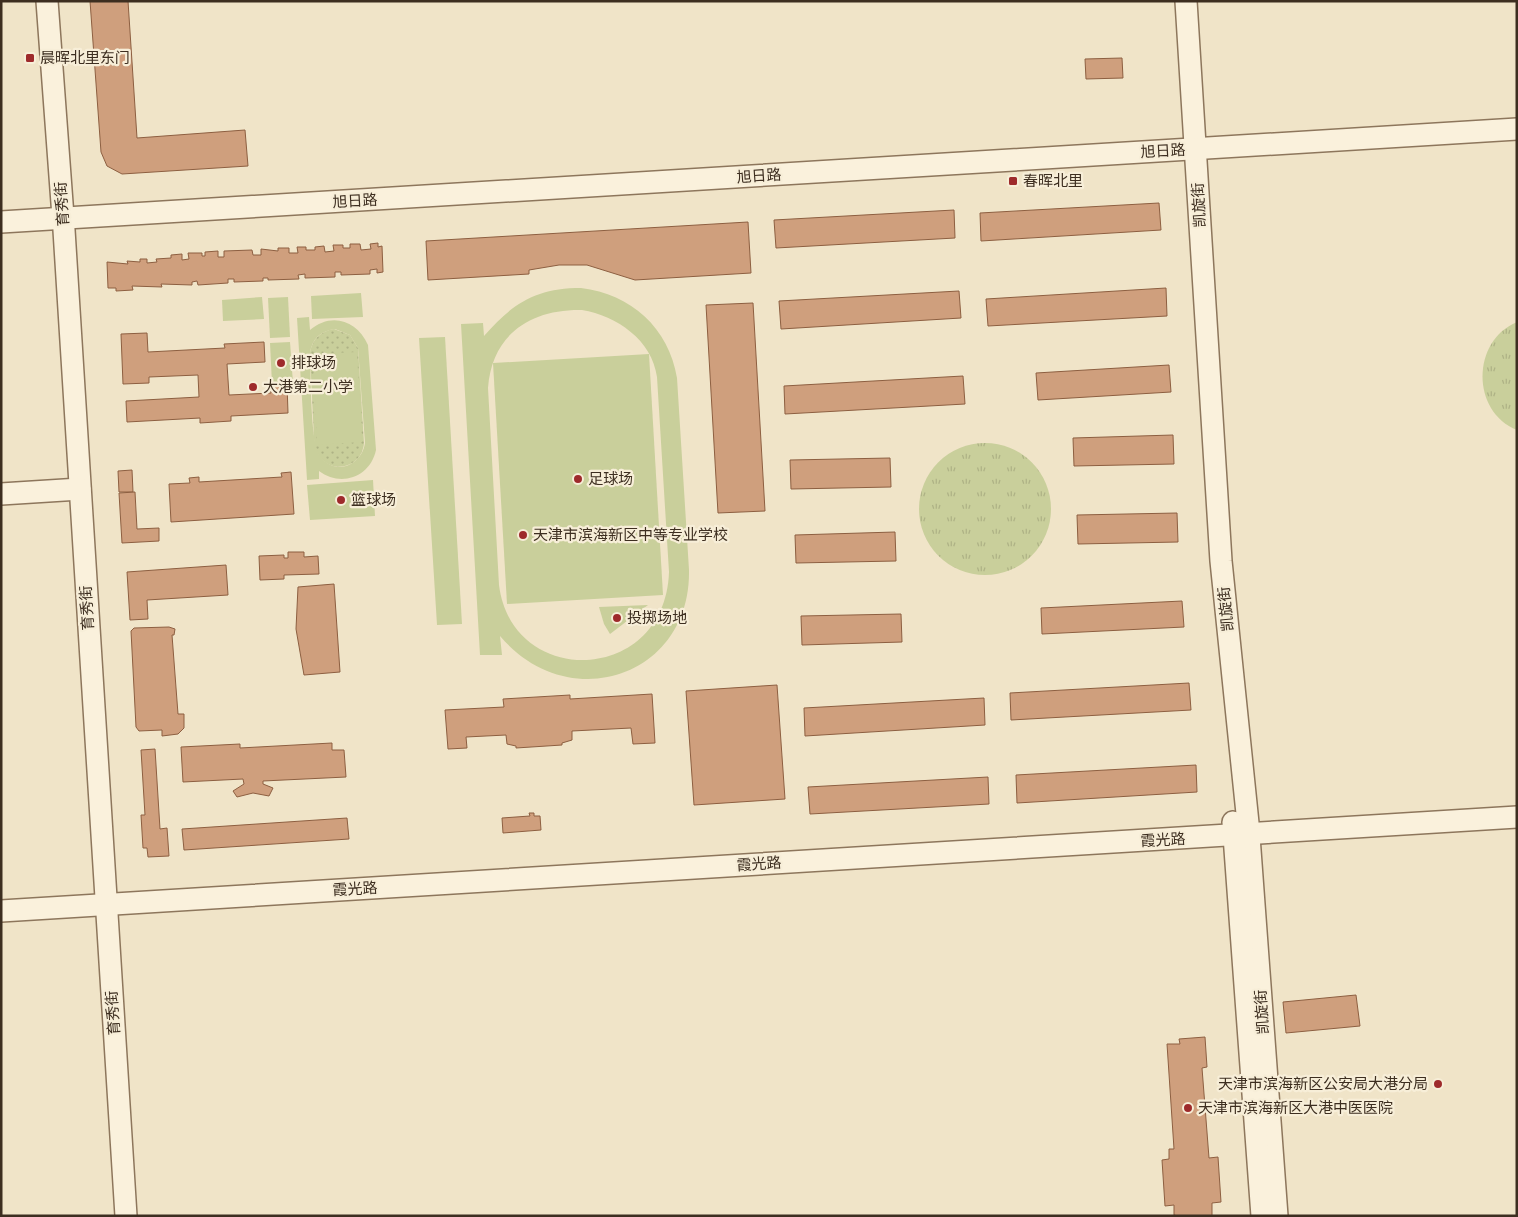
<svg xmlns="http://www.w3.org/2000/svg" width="1518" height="1217" viewBox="0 0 1518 1217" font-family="'Zilla Slab','Noto Sans SC',serif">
  <defs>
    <pattern id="grass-dots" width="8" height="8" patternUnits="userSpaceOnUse" patternTransform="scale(1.25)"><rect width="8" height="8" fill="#c9cf9b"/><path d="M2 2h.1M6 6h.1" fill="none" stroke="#aeb285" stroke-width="1.8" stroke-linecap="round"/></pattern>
    <pattern id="park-tufts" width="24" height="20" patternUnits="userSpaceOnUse" patternTransform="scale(1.25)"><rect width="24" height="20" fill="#c9cf9b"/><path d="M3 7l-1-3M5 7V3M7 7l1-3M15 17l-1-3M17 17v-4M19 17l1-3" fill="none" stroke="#aeb285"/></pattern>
  </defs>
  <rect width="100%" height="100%" fill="#f0e4c8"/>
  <path fill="url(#grass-dots)" d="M334,329l16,6 8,13 6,95c-2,27 -38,33 -48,7 -3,-10 -2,-22 -3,-31 -1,-22 -2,-44 -3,-66 2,-14 11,-22 24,-24z"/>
  <g fill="url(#park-tufts)">
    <path d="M1517,322v108c-46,-18 -46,-89 0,-108z"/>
    <circle cx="985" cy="509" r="66"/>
  </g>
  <g fill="#c9cf9b" fill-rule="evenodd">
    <path d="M581,288c50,6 88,40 96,90l12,192c2,107 -120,147 -189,66l2,19h-22l-19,-331 22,-1 1,13c29,-33 52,-48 97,-48zM582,310c35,6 70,30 75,67l12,195c-4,113 -157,117 -170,13l-11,-197c4,-54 43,-79 94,-78z"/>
    <polygon points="361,293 363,317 312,319 311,296"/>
    <polygon points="262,297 264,319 223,321 222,300"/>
    <polygon points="288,297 290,337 270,338 268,298"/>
    <path d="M309,317l1,13c21,-18 47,-10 58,15l8,105c-6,28 -36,37 -57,21v8l-12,1 -10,-162zM335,329l15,6 8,13 7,95c-3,22 -30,34 -45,13 -10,-13 -9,-82 -10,-103 2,-14 10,-22 25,-24z"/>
    <polygon points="445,337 462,624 437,625 419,338"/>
    <polygon points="290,342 293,383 272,384 270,343"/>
    <polygon points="357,352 362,442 317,445 313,354"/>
    <polygon points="649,354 663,595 507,604 493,363"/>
    <polygon points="373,480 375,516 310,520 307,485"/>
    <polygon points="648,605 610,634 604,624 599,607"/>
  </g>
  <g fill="#cf9f7d" stroke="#8d5f41">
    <polygon points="90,1 128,1 137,138 245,130 248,166 122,174 107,166 101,152"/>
    <polygon points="1122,58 1123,78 1086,79 1085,59"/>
    <polygon points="1159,203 1161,230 981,241 980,213"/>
    <polygon points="954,210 955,238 776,248 774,220"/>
    <polygon points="748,222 751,273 635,280 587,265 559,265 529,270 529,274 428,280 426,241"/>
    <polygon points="378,243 378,247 382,246 383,272 377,273 377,269 370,270 370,274 341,275 341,272 335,272 335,277 305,278 305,274 298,275 299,279 268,280 268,278 263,278 263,281 234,282 234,279 228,279 228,283 198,285 197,281 192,282 192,285 161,284 162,287 132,286 133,290 116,291 116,288 108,288 107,262 128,264 127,261 140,262 140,259 147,259 147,263 157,262 156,259 171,258 171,255 182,254 182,260 189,259 188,253 202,253 202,256 205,256 205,252 218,251 218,257 224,257 224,251 252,250 253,255 261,255 261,249 278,251 278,248 289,248 289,253 298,253 297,247 306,247 306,250 315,250 315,247 324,246 325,252 334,251 333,245 343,245 343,248 350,248 350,244 360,244 361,250 371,249 370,244"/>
    <polygon points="1166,288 1167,316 988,326 986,299"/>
    <polygon points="959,291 961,318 781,329 779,301"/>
    <polygon points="753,303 765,511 718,513 706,305"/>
    <polygon points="147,333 148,352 225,348 224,344 264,342 265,362 227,364 229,395 271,393 270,385 287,384 288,413 231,416 231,421 200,423 200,418 127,422 126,401 199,397 198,375 149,377 149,383 123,384 121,334"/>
    <polygon points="1169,365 1171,392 1038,400 1036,373"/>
    <polygon points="963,376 965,404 785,414 784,386"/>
    <polygon points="1173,435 1174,464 1074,466 1073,438"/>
    <polygon points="890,458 891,487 791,489 790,460"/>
    <polygon points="132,470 133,492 119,492 118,471"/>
    <polygon points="291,472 294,514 171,522 169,484 190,483 189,478 199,477 199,482 282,477 281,473"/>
    <polygon points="135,492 137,529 159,528 159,541 122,543 119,493"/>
    <polygon points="1177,513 1178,542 1078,544 1077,515"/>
    <polygon points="895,532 896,561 796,563 795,535"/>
    <polygon points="288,552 304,552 304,557 318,556 319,574 284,575 284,579 260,580 259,556 284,555 284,558 288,558"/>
    <polygon points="226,565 228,595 147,600 148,619 130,620 127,572"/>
    <polygon points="334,584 340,672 304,675 296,629 298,587"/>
    <polygon points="1182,601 1184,627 1042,634 1041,608"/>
    <polygon points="901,614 902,642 802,645 801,616"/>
    <polygon points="169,627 175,629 174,635 172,635 178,714 184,714 184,728 178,734 162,736 162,730 139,731 136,727 131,631 134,628"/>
    <polygon points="1189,683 1191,710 1011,720 1010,693"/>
    <polygon points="777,685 785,799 694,805 686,691"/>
    <polygon points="652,694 655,743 633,744 631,728 572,731 572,740 562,743 562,745 516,748 516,746 507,744 506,735 466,737 467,748 448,749 445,710 504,707 503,699 570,695 570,699"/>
    <polygon points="984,698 985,725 805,736 804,708"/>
    <polygon points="332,743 332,750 344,750 346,777 263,781 263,784 273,788 269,796 253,793 237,797 233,791 244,784 243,779 183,782 181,747 240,744 240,748"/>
    <polygon points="155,749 160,829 167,828 169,856 148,857 147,848 143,848 141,815 145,815 141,750"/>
    <polygon points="1196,765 1197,792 1017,803 1016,775"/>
    <polygon points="988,777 989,804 810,814 808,787"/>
    <polygon points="529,813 534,813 534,816 540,816 541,830 503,833 502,818 530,816"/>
    <polygon points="347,818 349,839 184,850 182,829"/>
    <polygon points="1356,995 1360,1026 1286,1033 1283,1002"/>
    <polygon points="1205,1037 1207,1067 1202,1068 1209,1158 1218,1157 1221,1202 1212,1203 1212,1216 1178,1216 1174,1215 1174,1205 1165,1206 1162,1160 1169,1159 1169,1149 1174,1149 1167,1044 1180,1044 1179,1039"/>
  </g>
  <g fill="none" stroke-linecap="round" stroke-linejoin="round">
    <defs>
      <g id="minor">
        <polyline points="47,1 64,230 126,1216"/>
        <polyline points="1186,1 1221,561 1248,823 1277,1216"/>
        <polyline points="1,222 1517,129"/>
        <polyline points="1,494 80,489"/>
        <polyline points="1233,822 1262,1216"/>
        <polyline points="1,911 1517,817"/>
      </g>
    </defs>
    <use href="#minor" stroke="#8d765c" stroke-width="24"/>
    <use href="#minor" stroke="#faf1dc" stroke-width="21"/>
  </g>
  <g fill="#9e2a2b" stroke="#f7eed8" stroke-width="2">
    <rect x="25" y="53" width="10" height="10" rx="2.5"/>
    <rect x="1008" y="176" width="10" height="10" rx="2.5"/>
    <circle cx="281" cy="363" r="5"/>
    <circle cx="253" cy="387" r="5"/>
    <circle cx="578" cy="479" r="5"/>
    <circle cx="341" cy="500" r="5"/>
    <circle cx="523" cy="535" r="5"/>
    <circle cx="617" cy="618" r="5"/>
    <circle cx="1438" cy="1084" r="5"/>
    <circle cx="1188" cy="1108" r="5"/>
  </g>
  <g text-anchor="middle" stroke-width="4.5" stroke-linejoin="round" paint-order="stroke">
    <g font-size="15" fill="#3d2e20" stroke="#f7eed8" text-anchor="start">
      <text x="40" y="63">晨晖北里东门</text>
      <text x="1023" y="186">春晖北里</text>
      <text x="291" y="368">排球场</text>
      <text x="263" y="392">大港第二小学</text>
      <text x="588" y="484">足球场</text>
      <text x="351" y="505">篮球场</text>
      <text x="533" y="540">天津市滨海新区中等专业学校</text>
      <text x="627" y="623">投掷场地</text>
      <text x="1428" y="1089" text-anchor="end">天津市滨海新区公安局大港分局</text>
      <text x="1198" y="1113">天津市滨海新区大港中医医院</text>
    </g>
    <g font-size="15" fill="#3d2e20" stroke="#f7eed8">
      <text transform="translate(1163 151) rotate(-3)" y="5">旭日路</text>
      <text transform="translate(759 176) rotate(-4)" y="5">旭日路</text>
      <text transform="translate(355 201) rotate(-3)" y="5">旭日路</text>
      <text transform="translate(62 204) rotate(-94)" y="5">育秀街</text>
      <text transform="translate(1199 205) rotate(-93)" y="5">凯旋街</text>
      <text transform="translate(87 608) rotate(-93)" y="5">育秀街</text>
      <text transform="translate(1226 609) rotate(-96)" y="5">凯旋街</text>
      <text transform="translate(1163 840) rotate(-3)" y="5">霞光路</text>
      <text transform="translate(759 864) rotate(-4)" y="5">霞光路</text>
      <text transform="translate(355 889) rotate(-3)" y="5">霞光路</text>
      <text transform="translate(1262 1012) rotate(-94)" y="5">凯旋街</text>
      <text transform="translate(113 1013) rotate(-94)" y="5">育秀街</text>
    </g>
  </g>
  <rect width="1518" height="1217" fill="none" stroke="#3d2e20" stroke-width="5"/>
</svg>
